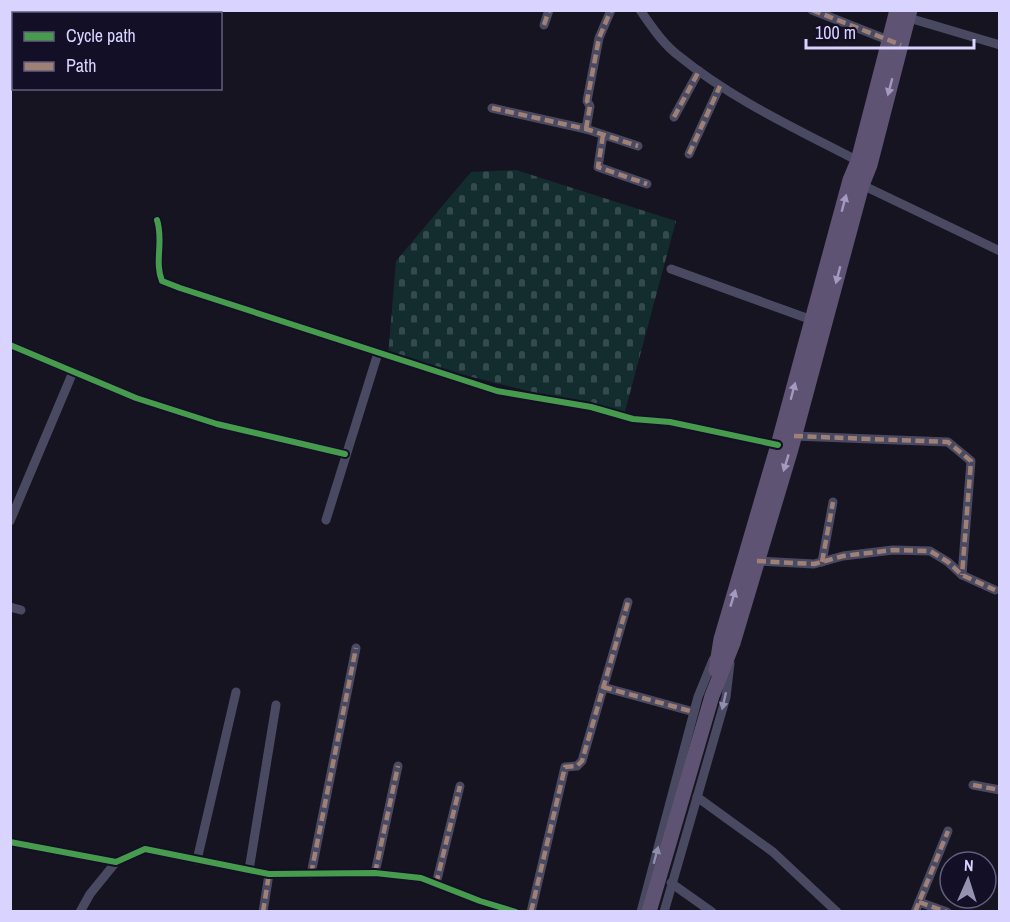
<svg xmlns="http://www.w3.org/2000/svg" width="1010" height="922" viewBox="0 0 1010 922" font-family="'Archivo Narrow',sans-serif">
  <defs>
    <pattern id="cemetery-stones" width="16" height="16" patternUnits="userSpaceOnUse" patternTransform="scale(1.5)"><rect width="16" height="16" fill="#132c2d"/><path d="M2 7V4a2 2 0 0 1 4 0v3zM10 15v-3a2 2 0 0 1 4 0v3z" fill="#354a4c"/></pattern>
  </defs>
  <rect width="100%" height="100%" fill="#161421"/>
  <polygon fill="url(#cemetery-stones)" points="516,170 676,221 624,415 388,356 396,261 471,172"/>
  <g fill="none" stroke-linecap="round" stroke-linejoin="round">
    <g stroke="#4a4962" stroke-width="9">
      <path d="M640,10c12,17 23,34 39,46 54,44 118,73 179,105"/>
      <polyline points="812,10 893,42"/>
      <polyline points="909,18 1000,45"/>
      <polyline points="544,25 549,10"/>
      <polyline points="492,108 586,129 638,146"/>
      <polyline points="674,117 699,71"/>
      <polyline points="586,129 590,106 587,101 599,38 611,10"/>
      <polyline points="603,135 598,167 647,184"/>
      <polyline points="689,154 720,86"/>
      <polyline points="858,183 1000,251"/>
      <path d="M157,220c7,21 -3,42 5,61l18,7 317,103 94,16 42,12 37,3 108,23"/>
      <polyline points="671,269 812,320"/>
      <polyline points="10,345 136,398 217,424 345,454"/>
      <polyline points="794,436 948,442 971,461 962,575"/>
      <polyline points="326,520 378,353"/>
      <polyline points="10,521 73,372"/>
      <polyline points="757,561 814,564 843,556 893,550 930,551 948,562 962,575 995,590"/>
      <polyline points="822,562 833,502"/>
      <polyline points="10,607 21,610"/>
      <polyline points="603,687 694,712"/>
      <polyline points="973,785 1000,790"/>
      <polyline points="697,797 773,852 837,912"/>
      <polyline points="10,842 116,862 145,849 269,874 375,873 421,878 480,901 516,912"/>
      <polyline points="197,860 236,692"/>
      <polyline points="249,870 276,705"/>
      <polyline points="375,873 398,766"/>
      <polyline points="311,874 356,648"/>
      <polyline points="671,883 712,912"/>
      <polyline points="436,884 460,786"/>
      <polyline points="919,902 947,912"/>
      <polyline points="80,912 90,894 116,862"/>
      <polyline points="263,912 269,874"/>
      <polyline points="531,912 565,767 577,766 582,761 628,602"/>
      <polyline points="641,912 698,697 713,660"/>
      <polyline points="664,912 726,697 730,663"/>
      <polyline points="915,912 948,831"/>
    </g>
    <g stroke="#5e5373" stroke-width="15">
      <polyline points="716,670 721,639 778,445 850,180 858,161 897,10"/>
      <polyline points="649,912 712,696 733,643 791,449 862,185 870,165 910,10"/>
    </g>
    <g stroke="#9e8076" stroke-width="4.5" stroke-dasharray="9 4.5" stroke-linecap="butt">
      <polyline points="812,10 901,45"/>
      <polyline points="544,25 549,10"/>
      <polyline points="492,108 586,129 638,146"/>
      <polyline points="674,117 699,71"/>
      <polyline points="586,129 590,106 587,101 599,38 611,10"/>
      <polyline points="603,135 598,167 647,184"/>
      <polyline points="689,154 720,86"/>
      <polyline points="794,436 948,442 971,461 962,575"/>
      <polyline points="757,561 814,564 843,556 893,550 930,551 948,562 962,575 995,590"/>
      <polyline points="822,562 833,502"/>
      <polyline points="603,687 694,712"/>
      <polyline points="973,785 1000,790"/>
      <polyline points="375,873 398,766"/>
      <polyline points="311,874 356,648"/>
      <polyline points="436,884 460,786"/>
      <polyline points="919,902 947,912"/>
      <polyline points="263,912 269,874"/>
      <polyline points="531,912 565,767 577,766 582,761 628,602"/>
      <polyline points="915,912 948,831"/>
    </g>
    <defs>
      <g id="cycleway">
        <path d="M157,220c7,21 -3,42 5,61l18,7 317,103 94,16 42,12 37,3 108,23"/>
        <polyline points="10,345 136,398 217,424 345,454"/>
        <polyline points="10,842 116,862 145,849 269,874 375,873 421,878 480,901 516,912"/>
      </g>
    </defs>
    <use href="#cycleway" stroke="#130f26" stroke-width="10"/>
    <use href="#cycleway" stroke="#469c4c" stroke-width="6"/>
  </g>
  <defs><path id="oneway-solid" d="M-6-.8H1V-3.2L6.5 0L1 3.2V.8H-6Z" transform="scale(1.5)"/></defs>
  <g fill="#a29ac0">
    <use href="#oneway-solid" transform="translate(890 87) rotate(105)"/>
    <use href="#oneway-solid" transform="translate(844 203) rotate(-75)"/>
    <use href="#oneway-solid" transform="translate(838 275) rotate(105)"/>
    <use href="#oneway-solid" transform="translate(793 391) rotate(-75)"/>
    <use href="#oneway-solid" transform="translate(786 463) rotate(107)"/>
    <use href="#oneway-solid" transform="translate(733 598) rotate(-73)"/>
  </g>
  <g fill="#928eb0">
    <use href="#oneway-solid" transform="translate(724 701) rotate(103)"/>
    <use href="#oneway-solid" transform="translate(656 855) rotate(-75)"/>
  </g>
  <rect width="1010" height="922" fill="none" stroke="#d9d4ff" stroke-width="24"/>
  <rect x="12" y="12" width="210" height="78" fill="#130f26" stroke="#625e7d" stroke-width="1.5"/>
  <rect x="24" y="32" width="30" height="9" fill="#469c4c" stroke="#625e7d" stroke-width="1.5"/>
  <text x="66" y="42" font-size="18" fill="#d9d4ff">Cycle path</text>
  <rect x="24" y="62" width="30" height="9" fill="#9e8076" stroke="#625e7d" stroke-width="1.5"/>
  <text x="66" y="72" font-size="18" fill="#d9d4ff">Path</text>
  <g transform="translate(968 880) rotate(3)"><circle r="28" fill="#130f26" stroke="#625e7d" stroke-width="1.5"/>
  <path d="M0-4.5L10 22L0 15L-10 22Z" fill="#9591b1"/>
  <text y="-9" font-size="16" font-weight="bold" text-anchor="middle" fill="#d9d4ff">N</text>
  </g>
  <path d="M806 39v9h168v-9" fill="none" stroke="#d9d4ff" stroke-width="3"/>
  <text x="815" y="39" font-size="18" fill="#d9d4ff" stroke="#130f26" stroke-width="4.5" paint-order="stroke">100 m</text>
</svg>
